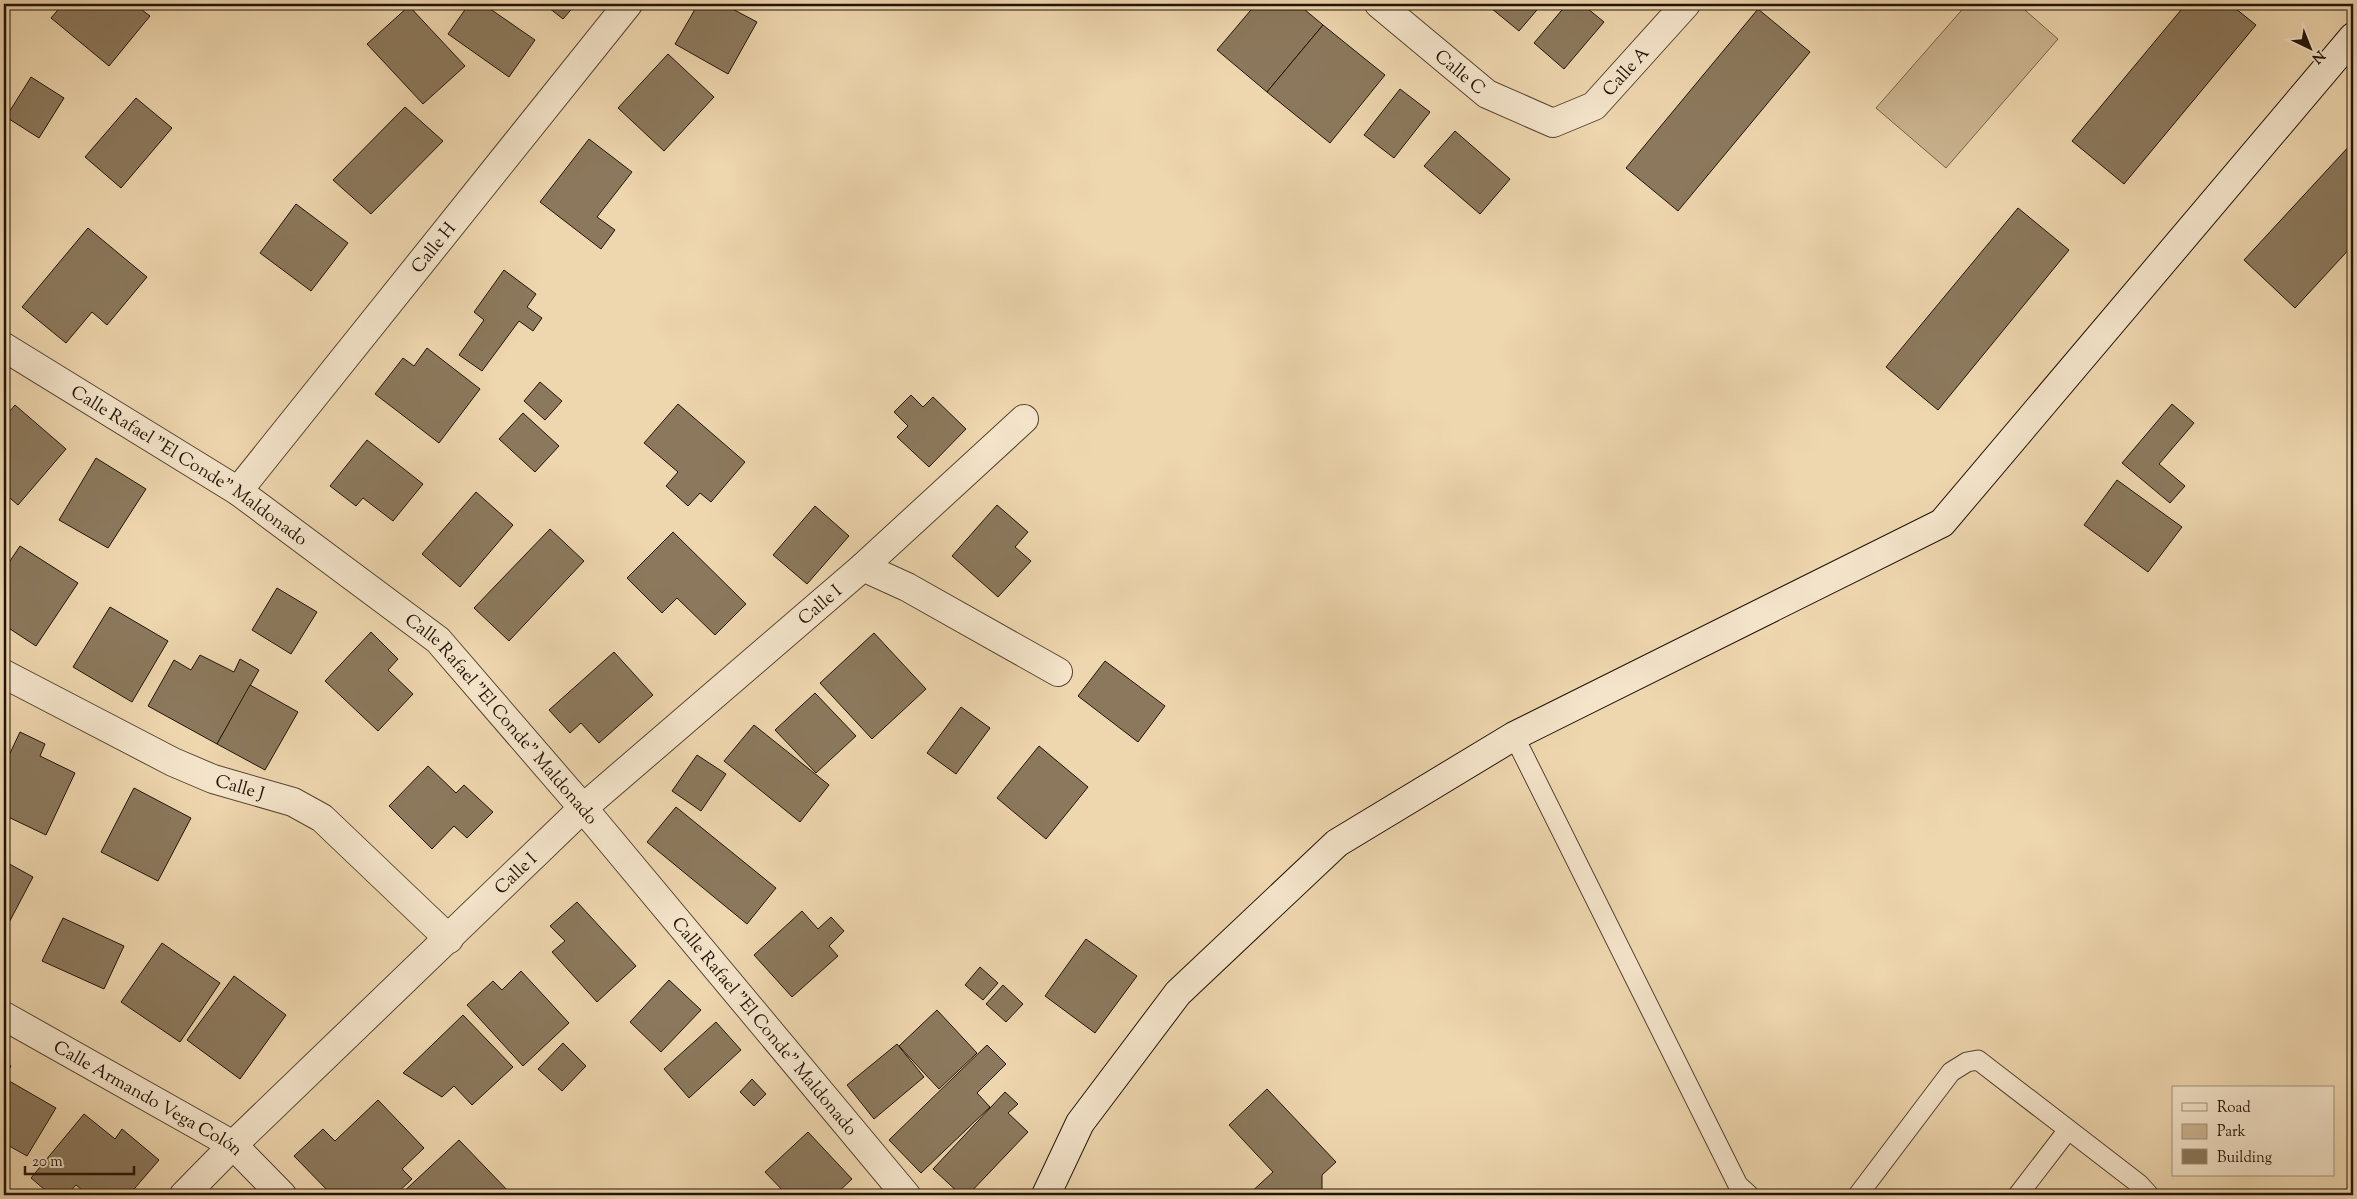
<svg xmlns="http://www.w3.org/2000/svg" width="2357" height="1199" viewBox="0 0 2357 1199" font-family="'Sorts Mill Goudy',serif">
  <rect width="100%" height="100%" fill="#eed6ae"/>
  <filter id="stains"><feTurbulence type="fractalNoise" baseFrequency=".004" numOctaves="4"/><feColorMatrix values="0 0 0 0 .2 0 0 0 0 .09 0 0 0 0 .02 0 0 0 .5 -.17"/></filter>
  <radialGradient id="worn" r=".72"><stop offset=".6" stop-color="#630" stop-opacity="0"/><stop offset="1" stop-color="#630" stop-opacity=".3"/></radialGradient>
  <polygon fill="#cbb591" stroke="#76644c" points="1967,4 2018,4 2058,39 1946,168 1876,108"/>
  <g fill="#8c795d" stroke="#221406">
    <polygon points="63,4 134,4 150,16 109,66 51,18"/>
    <polygon points="469,4 483,4 535,40 509,77 448,34"/>
    <polygon points="544,4 576,4 563,19"/>
    <polygon points="698,4 723,4 757,22 728,74 675,44"/>
    <polygon points="1256,4 1298,4 1323,25 1267,92 1217,50"/>
    <polygon points="1486,4 1542,4 1519,31"/>
    <polygon points="1567,4 1582,4 1604,22 1564,69 1534,43"/>
    <polygon points="1837,4 1851,4 1845,10"/>
    <polygon points="2186,4 2230,4 2256,25 2124,184 2072,141"/>
    <polygon points="409,6 465,66 423,104 367,44"/>
    <polygon points="1758,9 1810,52 1678,211 1626,168"/>
    <polygon points="1323,25 1385,75 1330,143 1267,92"/>
    <polygon points="668,54 714,97 664,151 618,108"/>
    <polygon points="31,77 64,98 39,138 6,117"/>
    <polygon points="1400,89 1430,112 1394,158 1364,135"/>
    <polygon points="136,98 172,128 121,188 85,157"/>
    <polygon points="405,107 443,141 371,214 333,180"/>
    <polygon points="1455,131 1510,179 1480,214 1424,166"/>
    <polygon points="589,139 632,172 597,217 615,230 601,249 540,202"/>
    <polygon points="2353,142 2353,245 2295,308 2244,260"/>
    <polygon points="296,204 348,243 311,291 260,253"/>
    <polygon points="2018,208 2069,250 1938,410 1886,367"/>
    <polygon points="88,228 147,277 107,325 92,312 66,343 22,307"/>
    <polygon points="504,270 536,294 527,307 542,318 533,331 519,321 482,371 459,355 484,320 474,312"/>
    <polygon points="427,348 480,389 439,443 375,394 403,358 414,366"/>
    <polygon points="540,382 562,401 545,420 524,401"/>
    <polygon points="911,395 923,407 933,397 966,429 929,467 897,437 908,426 894,412"/>
    <polygon points="678,404 745,462 711,502 700,493 688,506 666,486 678,472 644,443"/>
    <polygon points="2172,404 2194,423 2159,464 2185,486 2170,503 2122,463"/>
    <polygon points="15,405 66,449 18,505 4,493 4,418"/>
    <polygon points="523,413 559,446 535,472 499,439"/>
    <polygon points="367,440 423,484 393,521 363,498 356,506 330,486"/>
    <polygon points="96,458 146,489 108,548 59,520"/>
    <polygon points="2117,480 2182,527 2148,572 2084,525"/>
    <polygon points="476,492 513,525 460,587 422,554"/>
    <polygon points="997,505 1028,532 1015,547 1031,561 998,597 952,556"/>
    <polygon points="815,506 849,536 807,584 773,555"/>
    <polygon points="550,529 584,561 509,641 474,608"/>
    <polygon points="673,532 746,604 715,635 677,598 662,613 627,578"/>
    <polygon points="20,546 78,583 36,646 4,625 4,570"/>
    <polygon points="277,588 317,612 291,654 252,630"/>
    <polygon points="110,607 168,641 132,702 73,667"/>
    <polygon points="371,632 398,659 388,670 413,694 378,731 325,681"/>
    <polygon points="874,633 926,689 872,739 820,683"/>
    <polygon points="614,652 653,695 599,743 581,723 570,733 549,710"/>
    <polygon points="200,655 234,672 240,659 259,670 217,744 148,706 174,660 191,670"/>
    <polygon points="1105,661 1165,706 1138,742 1078,696"/>
    <polygon points="250,685 298,712 265,770 217,744"/>
    <polygon points="815,693 856,736 816,773 775,730"/>
    <polygon points="961,707 990,728 956,774 927,753"/>
    <polygon points="754,725 829,785 800,822 724,761"/>
    <polygon points="20,732 45,744 40,756 75,773 46,835 4,815 4,766"/>
    <polygon points="1039,746 1088,787 1046,839 997,798"/>
    <polygon points="697,755 726,774 701,811 672,791"/>
    <polygon points="428,766 456,793 464,785 493,812 467,838 454,826 432,849 389,806"/>
    <polygon points="134,788 191,818 158,881 101,852"/>
    <polygon points="676,807 776,888 747,924 647,842"/>
    <polygon points="4,861 33,877 4,932"/>
    <polygon points="577,902 636,966 597,1002 552,952 565,941 550,926"/>
    <polygon points="802,911 818,929 831,917 844,931 829,946 838,956 792,997 754,955"/>
    <polygon points="63,918 124,946 104,989 42,961"/>
    <polygon points="1086,939 1137,976 1095,1033 1045,996"/>
    <polygon points="162,943 220,983 180,1042 121,1002"/>
    <polygon points="980,967 998,983 983,1000 965,985"/>
    <polygon points="521,971 569,1023 523,1066 467,1005 493,981 502,990"/>
    <polygon points="234,976 286,1015 240,1079 187,1040"/>
    <polygon points="669,980 701,1010 661,1052 630,1022"/>
    <polygon points="1003,985 1023,1004 1006,1022 986,1004"/>
    <polygon points="937,1010 977,1053 939,1089 899,1046"/>
    <polygon points="463,1015 513,1067 472,1105 454,1086 442,1097 403,1073"/>
    <polygon points="716,1022 741,1050 689,1098 664,1069"/>
    <polygon points="563,1043 586,1066 562,1091 538,1069"/>
    <polygon points="897,1044 924,1077 874,1119 847,1085"/>
    <polygon points="987,1045 1006,1064 977,1093 990,1107 921,1173 889,1140"/>
    <polygon points="4,1062 11,1066 4,1078 56,1108 27,1156 4,1143"/>
    <polygon points="752,1079 766,1094 754,1106 740,1092"/>
    <polygon points="1267,1089 1336,1162 1322,1175 1322,1192 1319,1195 1248,1195 1273,1172 1229,1125"/>
    <polygon points="1005,1092 1018,1104 1008,1113 1028,1132 968,1195 961,1195 933,1169"/>
    <polygon points="378,1100 424,1148 402,1169 412,1179 395,1195 332,1195 294,1156 323,1129 335,1141"/>
    <polygon points="84,1114 115,1139 122,1129 159,1160 129,1195 88,1195 76,1185 67,1195 51,1195 31,1178"/>
    <polygon points="808,1132 852,1179 835,1195 787,1195 765,1172"/>
    <polygon points="459,1140 512,1195 400,1195"/>
  </g>
  <g fill="none" stroke-linecap="round" stroke-linejoin="round">
    <defs>
      <g id="lane">
        <polyline points="1514,736 1738,1185 1749,1195"/>
        <polyline points="1858,1195 1951,1072 1967,1062 1978,1060 2139,1184 2149,1195"/>
        <polyline points="2018,1195 2068,1130"/>
      </g>
      <g id="street">
        <path id="s1" d="M1379,4l108,90 66,29 41,-17 92,-102"/>
        <path id="s2" d="M4,347l234,144 200,149 145,168 323,387"/>
        <path id="s3" d="M238,491l390,-487"/>
        <polyline points="863,567 907,587 1058,672"/>
        <path id="s4" d="M4,674l169,88 40,17 80,23 29,16 127,121"/>
        <path id="s5" d="M4,1016l229,129 49,50"/>
        <path id="s6" d="M184,1195l49,-50 350,-337 280,-241 161,-148"/>
      </g>
      <polyline id="secondary" points="1046,1195 1080,1123 1178,993 1337,843 1514,736 1942,523 2353,37"/>
    </defs>
    <use href="#lane" stroke="#554430" stroke-width="21"/>
    <use href="#street" stroke="#554430" stroke-width="30"/>
    <use href="#secondary" stroke="#221406" stroke-width="30"/>
    <use href="#lane" stroke="#f4e4ca" stroke-width="19"/>
    <use href="#street" stroke="#f4e4ca" stroke-width="28"/>
    <use href="#secondary" stroke="#f4e4ca" stroke-width="28"/>
  </g>
  <g text-anchor="middle" stroke-width="4.5" stroke-linejoin="round" paint-order="stroke">
    <g font-size="18" fill="#221406" stroke="#f4e4ca">
      <text dy="6" stroke="none"><textPath href="#s1" startOffset="106">Calle C</textPath></text>
      <text dy="6" stroke="none"><textPath href="#s1" startOffset="304">Calle A</textPath></text>
      <text dy="6" stroke="none"><textPath href="#s3" startOffset="312">Calle H</textPath></text>
      <text dy="6" stroke="none"><textPath href="#s2" startOffset="220">Calle Rafael "El Conde" Maldonado</textPath></text>
      <text dy="6" stroke="none"><textPath href="#s6" startOffset="868">Calle I</textPath></text>
      <text dy="6" stroke="none"><textPath href="#s2" startOffset="625">Calle Rafael "El Conde" Maldonado</textPath></text>
      <text dy="6" stroke="none"><textPath href="#s4" startOffset="262">Calle J</textPath></text>
      <text dy="6" stroke="none"><textPath href="#s6" startOffset="462">Calle I</textPath></text>
      <text dy="6" stroke="none"><textPath href="#s2" startOffset="1030">Calle Rafael "El Conde" Maldonado</textPath></text>
      <text dy="6" stroke="none"><textPath href="#s5" startOffset="166">Calle Armando Vega Colón</textPath></text>
    </g>
  </g>
  <rect width="2357" height="1199" fill="none" stroke="#eed6ae" stroke-width="20"/>
  <rect x="5" y="5" width="2347" height="1189" fill="none" stroke="#221406" stroke-width="2.5"/>
  <rect x="10" y="10" width="2337" height="1179" fill="none" stroke="#221406"/>
  <rect x="2172" y="1086" width="162" height="90" fill="#f4e4ca" stroke="#a0917c"/>
  <rect x="2182" y="1103" width="25" height="8" fill="#f4e4ca" stroke="#a0917c"/>
  <text x="2217" y="1112" font-size="15" fill="#221406">Road</text>
  <rect x="2182" y="1124" width="25" height="15" fill="#cbb591" stroke="#a0917c"/>
  <text x="2217" y="1136" font-size="15" fill="#221406">Park</text>
  <rect x="2182" y="1149" width="25" height="15" fill="#8c795d" stroke="#a0917c"/>
  <text x="2217" y="1162" font-size="15" fill="#221406">Building</text>
  <g transform="translate(2310 48) rotate(137)" stroke="#f4e4ca" stroke-width="4" paint-order="stroke">
  <path d="M0-4L9 19L0 12L-9 19Z" fill="#221406"/>
  <text y="-8" font-size="14" font-weight="bold" text-anchor="middle" fill="#221406">N</text>
  </g>
  <path d="M25 1166v8h109v-8" fill="none" stroke="#221406" stroke-width="2.5"/>
  <text x="32" y="1166" font-size="15" fill="#221406" stroke="#f4e4ca" stroke-width="4" paint-order="stroke">20 m</text>
  <rect width="100%" height="100%" filter="url(#stains)"/>
  <rect width="100%" height="100%" fill="url(#worn)"/>
</svg>
